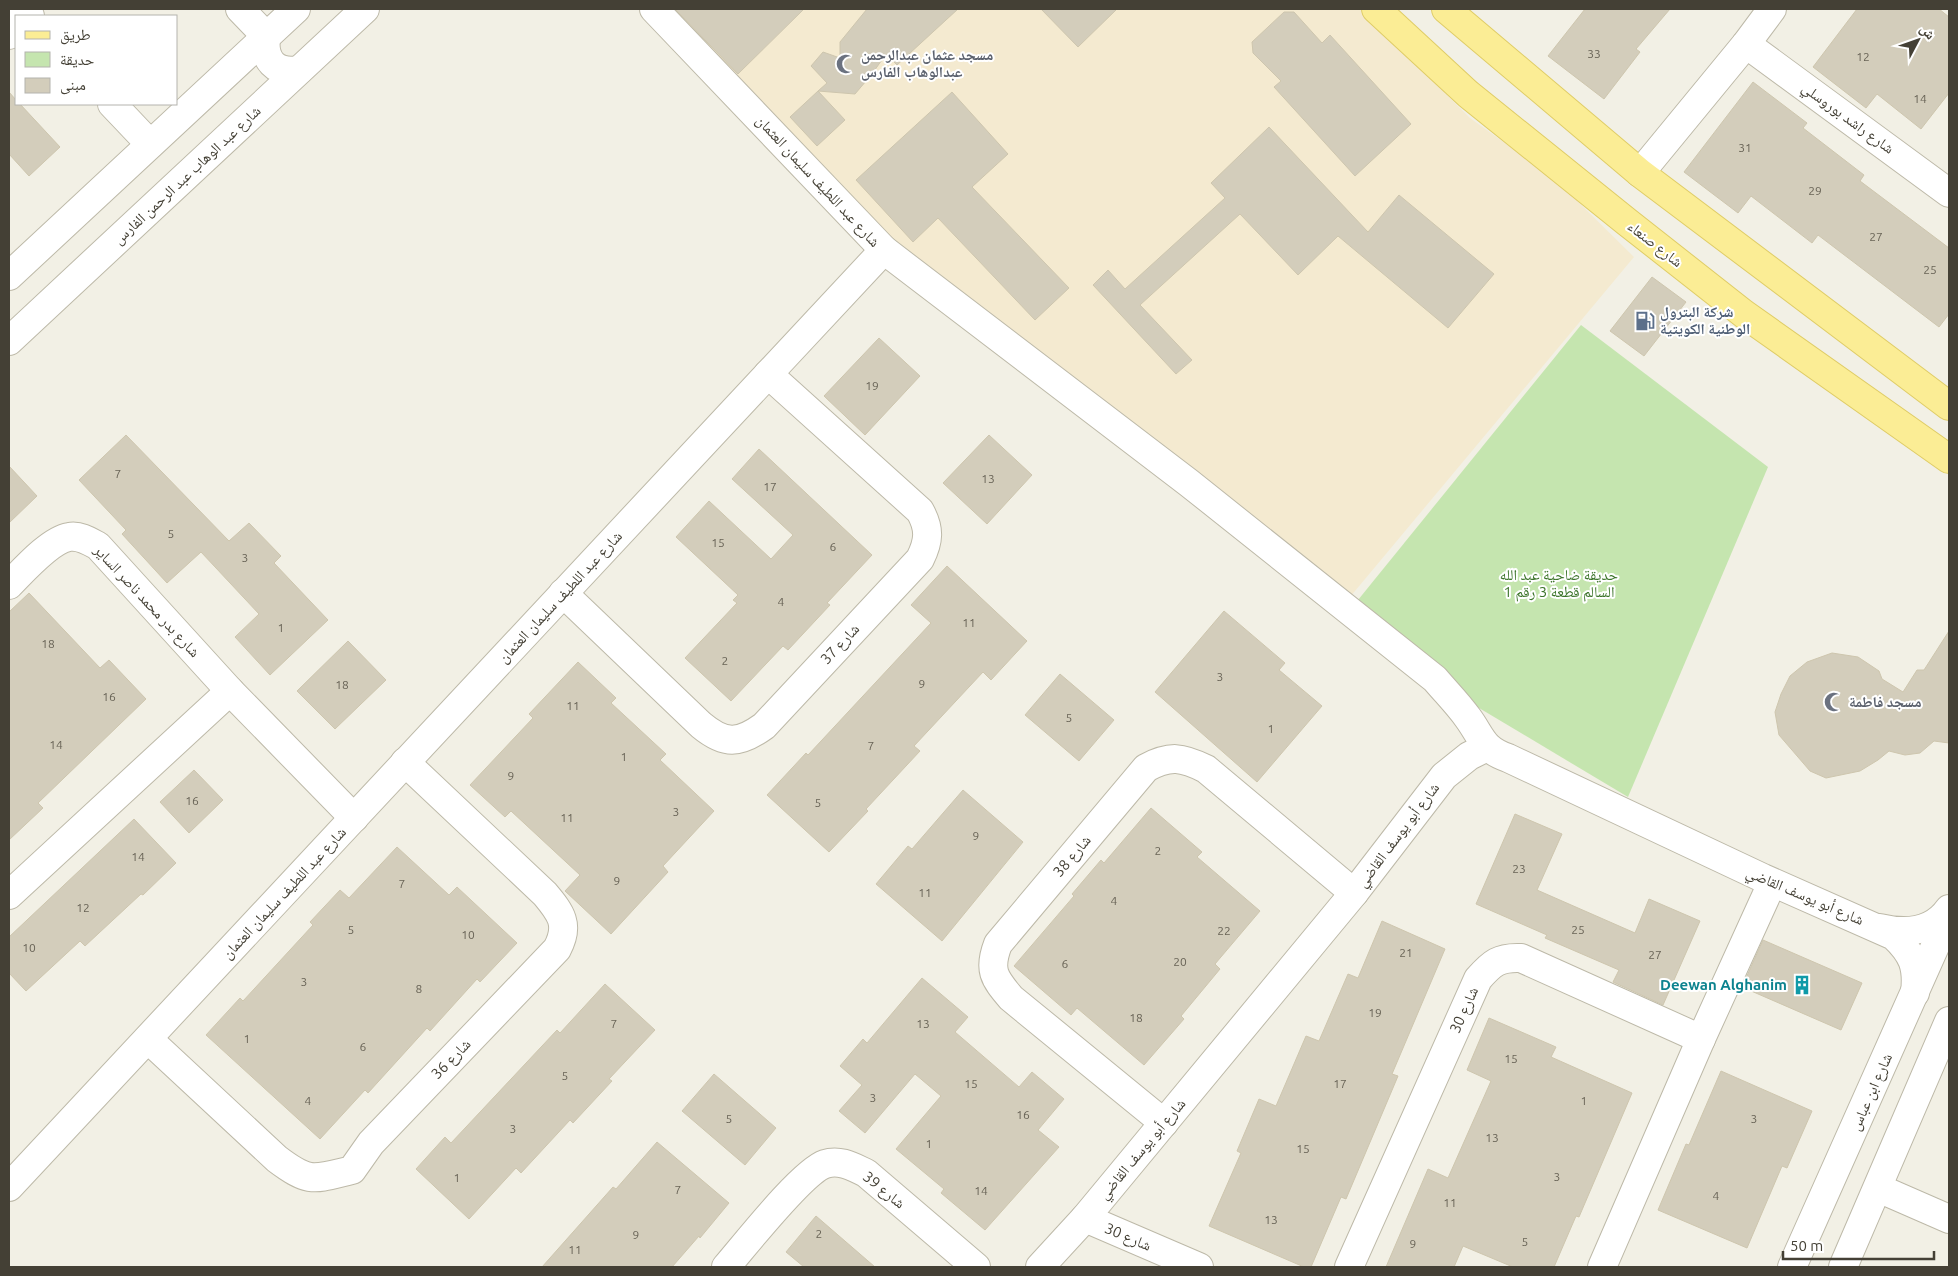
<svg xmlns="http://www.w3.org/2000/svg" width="1958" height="1276" viewBox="0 0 1958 1276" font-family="Ubuntu,'Noto Naskh Arabic',sans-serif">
  <rect width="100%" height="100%" fill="#f2f0e5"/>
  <polygon fill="#f4ead0" points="672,9 1360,9 1470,118 1555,179 1634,257 1345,603 898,244"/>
  <polygon fill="#c5e5af" points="1581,325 1768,467 1628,797 1474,705 1358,600"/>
  <g fill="#d3cdbb" stroke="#cec6ae">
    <polygon points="675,9 804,9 738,74"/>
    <polygon points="867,9 958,9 897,65 886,54 872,74 855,94 818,91 827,83 811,66 823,52 840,58 840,42"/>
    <polygon points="1041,9 1117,9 1078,47"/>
    <polygon points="1585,9 1670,9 1636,49 1640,52 1604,99 1548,56"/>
    <polygon points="1857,9 1939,9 1949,17 1949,93 1921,129 1877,94 1866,108 1813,67"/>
    <polygon points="1284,12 1294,12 1322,43 1330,35 1411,124 1355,176 1274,87 1281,81 1253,53 1252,42"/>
    <polygon points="1753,82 1807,123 1803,128 1864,175 1860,181 1949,248 1949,314 1939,327 1818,235 1812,243 1751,196 1738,213 1684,172"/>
    <polygon points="818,91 845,120 817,146 790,117"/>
    <polygon points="9,92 16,100 16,104 20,104 60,147 29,176 9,154"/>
    <polygon points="952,92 1008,154 972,187 1069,288 1035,320 938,218 913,242 856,180"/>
    <polygon points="1269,127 1368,232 1399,195 1494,274 1448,328 1338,236 1298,275 1240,214 1140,305 1192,360 1176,374 1093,285 1108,270 1125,289 1225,198 1211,183"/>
    <polygon points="1652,277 1686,302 1644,356 1610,331"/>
    <polygon points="879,338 920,376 865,435 824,396"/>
    <polygon points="126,435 229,541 249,523 281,556 274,563 328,620 270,675 235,637 259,614 201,552 167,583 122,534 126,530 79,480"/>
    <polygon points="989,435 1032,475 987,524 943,483"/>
    <polygon points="759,449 872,555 827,603 830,605 788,650 783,646 731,701 685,658 737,603 733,600 738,595 676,537 709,501 771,559 793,535 732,479"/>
    <polygon points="9,466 37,496 9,523"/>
    <polygon points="947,566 1027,641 991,680 983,672 914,746 920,751 866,809 868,811 829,852 767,795 806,753 808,755 931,623 911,605"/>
    <polygon points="29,593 100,668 109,660 146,699 38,803 43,808 9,840 9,612"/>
    <polygon points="1224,611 1285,663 1279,670 1322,706 1257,782 1155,692"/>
    <polygon points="1949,631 1949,743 1934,741 1920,753 1905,755 1889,751 1878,760 1860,771 1826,778 1810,771 1779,735 1775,712 1781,694 1790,676 1807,662 1832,653 1858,657 1879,671 1882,679 1903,692 1917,670 1924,670"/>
    <polygon points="348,641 386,680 335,729 297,691"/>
    <polygon points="578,662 616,698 611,703 666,754 660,760 714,811 663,866 668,872 611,934 565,891 580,875 511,811 505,817 470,785 533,718 529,714"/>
    <polygon points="1060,674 1114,720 1079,761 1025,715"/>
    <polygon points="194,770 223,800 189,833 160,802"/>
    <polygon points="963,790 1023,842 942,941 876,884 908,846 912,849"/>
    <polygon points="1151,808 1202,852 1197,857 1260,911 1215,964 1220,969 1181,1016 1184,1019 1144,1065 1077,1008 1071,1015 1014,966 1074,896 1072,894 1101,860 1104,863"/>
    <polygon points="1515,814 1562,834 1537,890 1635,933 1649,899 1700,921 1663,1005 1613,982 1619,970 1545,938 1547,935 1476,904"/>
    <polygon points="134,819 176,863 143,895 141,894 85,946 80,941 26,991 9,973 9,937"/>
    <polygon points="397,847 449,895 457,887 517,943 480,982 477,979 430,1031 427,1028 368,1093 365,1090 320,1139 206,1035 240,998 243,1001 313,925 310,922 340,890 349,898"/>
    <polygon points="1382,921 1445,949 1392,1074 1398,1076 1346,1199 1341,1197 1311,1267 1304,1267 1209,1226 1241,1153 1237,1151 1259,1099 1276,1106 1306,1036 1319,1041 1348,974 1358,978"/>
    <polygon points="1763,940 1862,983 1841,1030 1742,987"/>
    <polygon points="922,978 968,1017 955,1032 1019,1087 1032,1072 1064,1099 1038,1130 1059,1147 985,1230 941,1193 944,1189 896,1149 941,1096 915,1074 865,1133 839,1111 862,1085 840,1066 863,1039 867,1043"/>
    <polygon points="605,984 655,1030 609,1079 612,1081 573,1123 570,1120 521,1173 516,1168 469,1219 416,1169 445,1137 451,1143 557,1030 560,1033"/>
    <polygon points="1489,1018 1556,1047 1551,1057 1632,1093 1579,1217 1576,1216 1554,1267 1513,1267 1463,1246 1454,1267 1386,1267 1428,1169 1448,1178 1491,1081 1467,1070"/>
    <polygon points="1721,1071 1812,1111 1787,1168 1782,1166 1747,1248 1658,1210 1686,1144 1689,1145"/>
    <polygon points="714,1074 776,1128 745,1165 682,1111"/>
    <polygon points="657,1142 729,1203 700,1238 699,1236 672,1267 542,1267 613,1187 616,1189"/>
    <polygon points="816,1216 875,1267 804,1267 786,1252"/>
  </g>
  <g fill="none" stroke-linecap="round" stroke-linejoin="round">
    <defs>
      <g id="minor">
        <polyline points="22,9 30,16"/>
        <path d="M240,9l26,27c-3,24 9,38 33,34"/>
        <path d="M654,9l230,241 305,233 246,196c11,13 23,25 33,39 14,19 14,31 40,40l255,120 131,58c19,18 24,31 21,57"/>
        <polyline points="9,35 16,28"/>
        <polyline points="1746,44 1949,193"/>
        <polyline points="112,104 150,144"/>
        <polyline points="1640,173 1746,44 1772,9"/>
        <polyline points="9,276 296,9"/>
        <polyline points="9,341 365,9"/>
        <path d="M9,585c14,-14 41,-45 60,-48 11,-2 20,4 29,9l132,145 124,127"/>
        <path d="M563,593l138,132c24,20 38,19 63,1l156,-167c9,-18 10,-30 0,-48l-152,-137"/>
        <polyline points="9,895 230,691"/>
        <path d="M1880,928c25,6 53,4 69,-19"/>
        <path d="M148,1039l129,120c33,25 37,20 75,11l19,-27 186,-194c13,-24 4,-36 -12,-55l-140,-132"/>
        <path d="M1164,1123l-153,-125c-17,-20 -23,-28 -13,-54l148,-176c24,-13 36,-11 60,1l148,124"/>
        <polyline points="9,1187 884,250"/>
        <polyline points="1878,1188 1949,1219"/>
        <polyline points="1085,1218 1199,1267"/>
        <path d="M726,1267c19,-22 76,-95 99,-103 15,-5 28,3 41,9l110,94"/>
        <polyline points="1040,1267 1085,1218 1354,893 1444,776 1469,756 1487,747"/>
        <path d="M1349,1267l129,-288c14,-16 21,-22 43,-21l180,81"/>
        <polyline points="1602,1267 1701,1039 1772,883"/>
        <polyline points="1792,1267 1949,915"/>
        <polyline points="1843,1267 1949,1021"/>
      </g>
      <g id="major">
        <polyline points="1376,9 1468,94 1627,222 1744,314 1949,459"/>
        <polyline points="1446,9 1640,173 1949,406"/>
      </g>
    </defs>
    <use href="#minor" stroke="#bdb9a8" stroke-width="30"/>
    <use href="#major" stroke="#dfcc66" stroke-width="30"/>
    <use href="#minor" stroke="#fff" stroke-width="28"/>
    <use href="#major" stroke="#fbed95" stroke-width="28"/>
  </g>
  <defs>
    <symbol id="mosque-bare" viewBox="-9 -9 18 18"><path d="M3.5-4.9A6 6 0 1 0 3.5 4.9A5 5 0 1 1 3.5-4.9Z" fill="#6b7280" stroke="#fff" stroke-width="2.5" paint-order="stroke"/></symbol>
    <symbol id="fuel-bare" viewBox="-9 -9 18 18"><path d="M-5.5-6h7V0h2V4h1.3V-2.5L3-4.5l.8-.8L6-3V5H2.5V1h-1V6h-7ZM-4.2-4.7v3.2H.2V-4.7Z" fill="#5c6f8a" stroke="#fff" stroke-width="2.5" paint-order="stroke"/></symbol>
    <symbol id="building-bare" viewBox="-9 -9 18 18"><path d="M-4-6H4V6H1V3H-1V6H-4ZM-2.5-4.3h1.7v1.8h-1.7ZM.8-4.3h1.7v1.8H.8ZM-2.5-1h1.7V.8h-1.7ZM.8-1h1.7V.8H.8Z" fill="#0f9aa8" stroke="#fff" stroke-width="2.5" paint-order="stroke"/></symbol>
  </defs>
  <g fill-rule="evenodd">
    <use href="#mosque-bare" x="832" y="50" width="28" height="28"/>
    <use href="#fuel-bare" x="1631" y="307" width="28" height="28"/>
    <use href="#mosque-bare" x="1820" y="688" width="28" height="28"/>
    <use href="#building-bare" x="1788" y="971" width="28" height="28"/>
  </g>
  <g text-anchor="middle" stroke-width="4" stroke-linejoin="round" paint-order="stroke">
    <g font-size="12" fill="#686356">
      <text x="1594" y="58">33</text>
      <text x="1863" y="61">12</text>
      <text x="1920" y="103">14</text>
      <text x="1745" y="152">31</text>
      <text x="1815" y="195">29</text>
      <text x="1876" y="241">27</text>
      <text x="1930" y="274">25</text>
      <text x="872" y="390">19</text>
      <text x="118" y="478">7</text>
      <text x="988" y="483">13</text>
      <text x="770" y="491">17</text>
      <text x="171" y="538">5</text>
      <text x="718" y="547">15</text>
      <text x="833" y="551">6</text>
      <text x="245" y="562">3</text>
      <text x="781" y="606">4</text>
      <text x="969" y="627">11</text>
      <text x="281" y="632">1</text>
      <text x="48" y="648">18</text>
      <text x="725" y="665">2</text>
      <text x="1220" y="681">3</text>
      <text x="922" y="688">9</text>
      <text x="342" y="689">18</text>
      <text x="109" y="701">16</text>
      <text x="573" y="710">11</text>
      <text x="1069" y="722">5</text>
      <text x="1271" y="733">1</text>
      <text x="56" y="749">14</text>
      <text x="871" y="750">7</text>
      <text x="624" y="761">1</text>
      <text x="511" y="780">9</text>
      <text x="192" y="805">16</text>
      <text x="818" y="807">5</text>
      <text x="676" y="816">3</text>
      <text x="567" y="822">11</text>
      <text x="976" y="840">9</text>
      <text x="1158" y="855">2</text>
      <text x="138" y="861">14</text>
      <text x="1519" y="873">23</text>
      <text x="617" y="885">9</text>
      <text x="402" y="888">7</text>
      <text x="925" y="897">11</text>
      <text x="1114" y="905">4</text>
      <text x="83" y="912">12</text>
      <text x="351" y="934">5</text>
      <text x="1578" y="934">25</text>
      <text x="1224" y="935">22</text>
      <text x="468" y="939">10</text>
      <text x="29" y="952">10</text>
      <text x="1406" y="957">21</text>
      <text x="1655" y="959">27</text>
      <text x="1180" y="966">20</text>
      <text x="1065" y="968">6</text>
      <text x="304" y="986">3</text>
      <text x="419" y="993">8</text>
      <text x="1375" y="1017">19</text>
      <text x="1136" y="1022">18</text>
      <text x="614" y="1028">7</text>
      <text x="923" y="1028">13</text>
      <text x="247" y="1043">1</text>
      <text x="363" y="1051">6</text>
      <text x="1511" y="1063">15</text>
      <text x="565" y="1080">5</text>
      <text x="971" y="1088">15</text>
      <text x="1340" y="1088">17</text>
      <text x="873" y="1102">3</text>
      <text x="308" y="1105">4</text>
      <text x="1584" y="1105">1</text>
      <text x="1023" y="1119">16</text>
      <text x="729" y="1123">5</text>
      <text x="1754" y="1123">3</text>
      <text x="513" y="1133">3</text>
      <text x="1492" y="1142">13</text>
      <text x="929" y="1148">1</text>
      <text x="1303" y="1153">15</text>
      <text x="1557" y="1181">3</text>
      <text x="457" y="1182">1</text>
      <text x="678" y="1194">7</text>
      <text x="981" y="1195">14</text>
      <text x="1716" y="1200">4</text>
      <text x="1450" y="1207">11</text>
      <text x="1271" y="1224">13</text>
      <text x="819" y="1238">2</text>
      <text x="636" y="1239">9</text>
      <text x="1525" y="1246">5</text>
      <text x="1413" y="1248">9</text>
      <text x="575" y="1254">11</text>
    </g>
    <g font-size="15" font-weight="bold" fill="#5b616d" stroke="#fff" text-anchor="start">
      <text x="861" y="60">مسجد عثمان عبدالرحمن<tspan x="861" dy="17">عبدالوهاب الفارس</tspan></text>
      <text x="1849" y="707">مسجد فاطمة</text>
    </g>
    <g font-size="15" fill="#444035" stroke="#fff">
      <text transform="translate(1848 118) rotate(36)" y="5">شارع راشد بوروسلي</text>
      <text transform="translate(187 175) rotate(-43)" y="5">شارع عبد الوهاب عبد الرحمن الفارس</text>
      <text transform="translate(818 181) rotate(47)" y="5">شارع عبد اللطيف سليمان العثمان</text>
      <text transform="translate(1655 244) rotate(38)" y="5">شارع صنعاء</text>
      <text transform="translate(560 597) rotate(-47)" y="5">شارع عبد اللطيف سليمان العثمان</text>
      <text transform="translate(147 601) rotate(47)" y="5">شارع بدر محمد ناصر الساير</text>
      <text transform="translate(840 644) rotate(-47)" y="5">شارع 37</text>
      <text transform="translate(1398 835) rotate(-53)" y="5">شارع أبو يوسف القاضي</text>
      <text transform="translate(1072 856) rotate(-50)" y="5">شارع 38</text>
      <text transform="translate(284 893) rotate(-47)" y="5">شارع عبد اللطيف سليمان العثمان</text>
      <text transform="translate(1805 896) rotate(23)" y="5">شارع أبو يوسف القاضي</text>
      <text transform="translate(1464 1010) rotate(-66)" y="5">شارع 30</text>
      <text transform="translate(451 1059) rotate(-46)" y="5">شارع 36</text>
      <text transform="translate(1871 1092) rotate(-66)" y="5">شارع ابن عباس</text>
      <text transform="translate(1142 1149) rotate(-50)" y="5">شارع أبو يوسف القاضي</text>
      <text transform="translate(884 1190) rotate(39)" y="5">شارع 39</text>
      <text transform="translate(1128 1237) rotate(23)" y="5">شارع 30</text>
    </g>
    <g font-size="15" font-weight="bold" fill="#4e5e75" stroke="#fff" text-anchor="start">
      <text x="1660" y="317">شركة البترول<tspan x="1660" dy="17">الوطنية الكويتية</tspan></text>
    </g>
    <g font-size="15" fill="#3c742a" stroke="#fff">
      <text x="1559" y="580">حديقة ضاحية عبد الله<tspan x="1559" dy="17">السالم قطعة 3 رقم 1</tspan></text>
    </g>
    <g font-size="15" font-weight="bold" fill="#0d838f" stroke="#fff" text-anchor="end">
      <text x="1787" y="990">Deewan Alghanim</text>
    </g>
  </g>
  <rect width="1958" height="1276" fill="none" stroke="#444035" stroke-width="20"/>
  <rect x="15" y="15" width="162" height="90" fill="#ffffff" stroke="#b4b3ae"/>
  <rect x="25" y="31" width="25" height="8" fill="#fbed95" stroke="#b4b3ae"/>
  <text x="60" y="40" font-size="15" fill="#444035">طريق</text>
  <rect x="25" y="52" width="25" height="15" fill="#c5e5af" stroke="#b4b3ae"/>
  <text x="60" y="65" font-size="15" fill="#444035">حديقة</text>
  <rect x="25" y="78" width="25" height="15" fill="#d3cdbb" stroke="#b4b3ae"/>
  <text x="60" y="90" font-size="15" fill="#444035">مبنى</text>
  <g transform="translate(1918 40) rotate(49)" stroke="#ffffff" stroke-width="4" paint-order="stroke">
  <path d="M0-4L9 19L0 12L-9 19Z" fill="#444035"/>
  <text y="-8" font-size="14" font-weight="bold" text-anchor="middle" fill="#444035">ش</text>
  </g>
  <path d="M1783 1251v8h151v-8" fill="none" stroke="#444035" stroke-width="2.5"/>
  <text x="1790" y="1251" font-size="15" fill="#444035" stroke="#ffffff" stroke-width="4" paint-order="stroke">50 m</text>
</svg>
